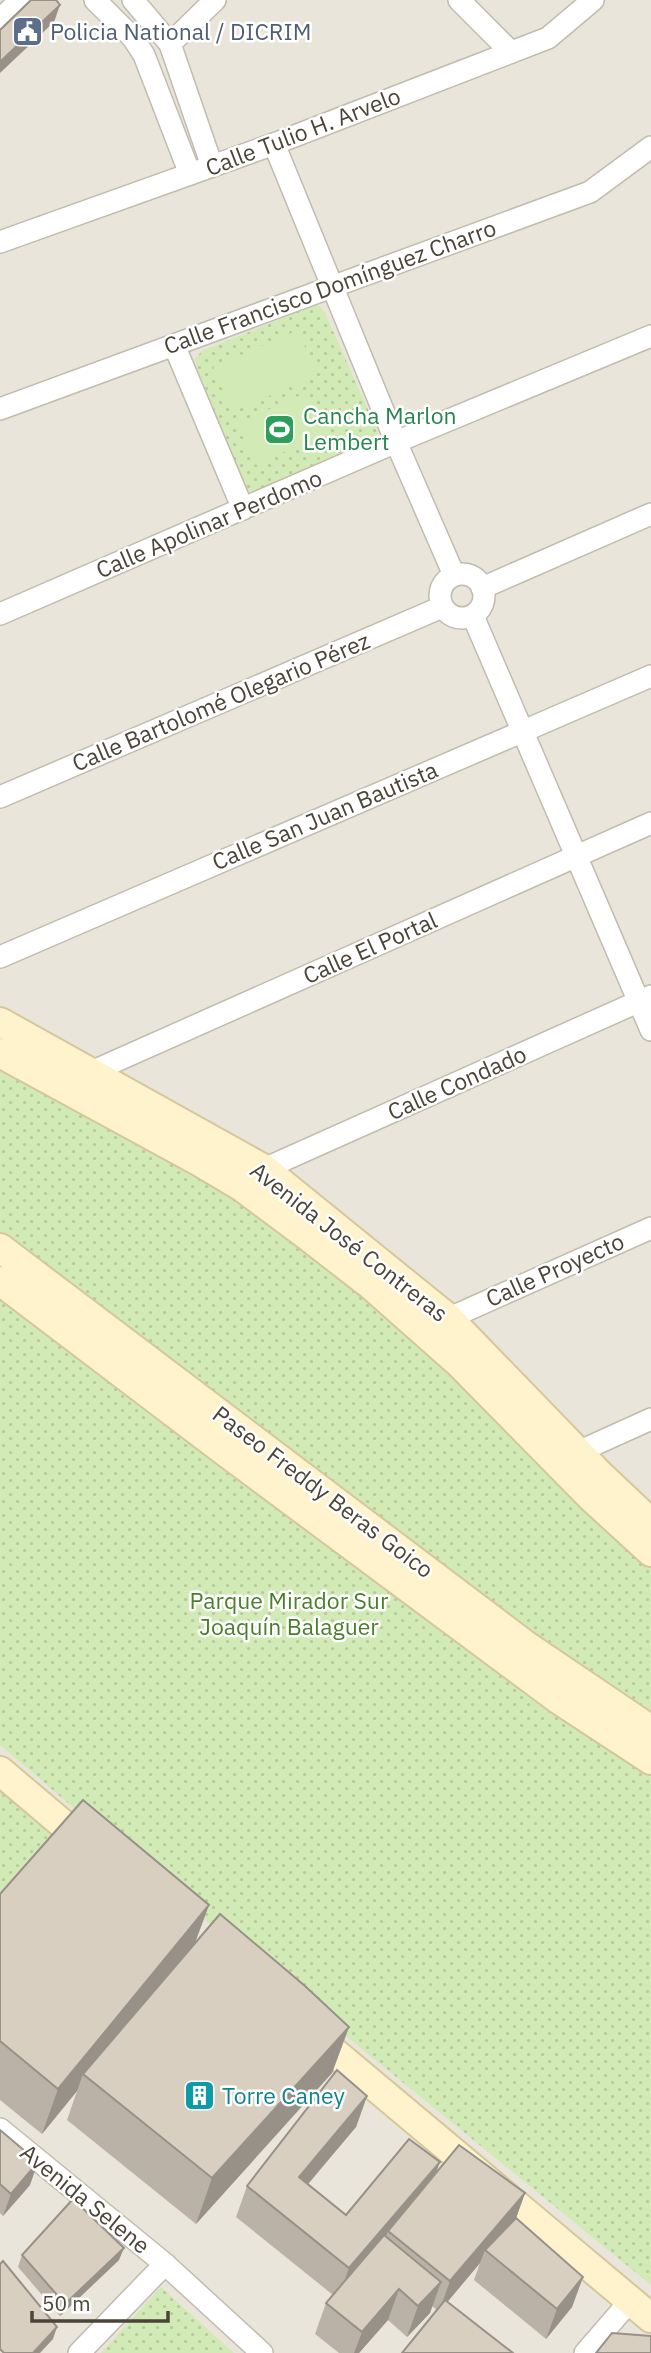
<svg xmlns="http://www.w3.org/2000/svg" width="651" height="2353" viewBox="0 0 651 2353" font-family="'IBM Plex Sans',sans-serif">
  <defs>
    <pattern id="green-dots" width="8" height="8" patternUnits="userSpaceOnUse" patternTransform="scale(1.75)"><rect width="8" height="8" fill="#d2eab5"/><path d="M2 2h.1M6 6h.1" fill="none" stroke="#b6ca9c" stroke-width="1.8" stroke-linecap="round"/></pattern>
  </defs>
  <rect width="100%" height="100%" fill="#f6f3ec"/>
  <rect fill="#eae5da" x="0" y="0" width="651" height="2353"/>
  <g fill="url(#green-dots)">
    <polygon points="312,306 320,306 325,313 378,432 376,437 260,492 252,493 247,489 197,368 195,359 202,351"/>
    <polygon points="0,1064 195,1169 366,1293 651,1564 651,2285 226,1938 0,1745"/>
    <polygon points="0,1787 57,1841 0,1905"/>
    <polygon points="161,2287 234,2353 101,2353"/>
  </g>
  <g fill="#d2eab5">
    <polygon points="298,330 317,375 232,412 213,367"/>
    <polygon points="305,393 324,434 255,465 237,424"/>
  </g>
  <g fill="none" stroke-linecap="round" stroke-linejoin="round">
    <defs>
      <g id="street">
        <polyline points="95,0 133,38 144,55 190,174"/>
        <polyline points="133,0 170,44 212,166"/>
        <polyline points="459,0 511,52"/>
        <polyline points="0,20 20,0"/>
        <polyline points="170,44 215,0"/>
        <polyline points="274,144 396,442 454,575"/>
        <polyline points="0,242 274,144 548,38 593,0"/>
        <polyline points="174,345 243,509"/>
        <polyline points="0,409 590,192 651,147"/>
        <circle cx="462" cy="596" r="22"/>
        <polyline points="482,588 651,514"/>
        <polyline points="0,614 396,442 651,336"/>
        <polyline points="473,616 651,1030"/>
        <polyline points="0,797 442,607"/>
        <polyline points="0,957 651,676"/>
        <polyline points="89,1073 651,823"/>
        <polyline points="255,1176 264,1169 651,996"/>
        <polyline points="436,1324 651,1228"/>
        <polyline points="578,1452 651,1419"/>
        <polyline points="0,2129 165,2264 262,2353"/>
        <polyline points="79,2353 165,2264"/>
        <polyline points="585,2353 630,2301"/>
      </g>
      <g id="secondary">
        <polyline points="0,1022 264,1169 448,1318 600,1475 651,1523"/>
        <polyline points="0,1053 200,1162 242,1187 305,1234 372,1286 459,1363 592,1498 651,1552"/>
        <polyline points="0,1248 524,1644 651,1730"/>
        <polyline points="0,1281 227,1453 558,1699 651,1760"/>
        <polyline points="0,1771 91,1848"/>
        <polyline points="310,2032 651,2318"/>
      </g>
    </defs>
    <use href="#street" stroke="#c2bbae" stroke-width="24"/>
    <use href="#secondary" stroke="#d6c79b" stroke-width="32"/>
    <use href="#street" stroke="#fff" stroke-width="21"/>
    <use href="#secondary" stroke="#fff3cd" stroke-width="28"/>
  </g>
  <g fill="#bab2a6">
    <polygon points="0,1894 209,1905 195,1942 349,2027 332,2073 196,2224 67,2120 77,2091 42,2134 0,2100"/>
    <polygon points="367,2096 356,2127 307,2184 346,2215 435,2174 525,2193 516,2218 583,2277 572,2307 546,2339 474,2280 480,2263 447,2302 437,2310 432,2306 430,2313 407,2337 388,2320 359,2353 339,2353 315,2334 326,2303 333,2295 236,2217 247,2186"/>
    <polygon points="0,2130 30,2185 3,2216 0,2213"/>
    <polygon points="22,2255 119,2260 60,2316 18,2267"/>
  </g>
  <g fill="#979187">
    <polygon points="60,5 54,22 0,73 0,62"/>
    <polygon points="209,1905 192,1951 83,2074 77,2091 42,2134 58,2089"/>
    <polygon points="349,2027 332,2073 196,2224 212,2178"/>
    <polygon points="367,2096 356,2127 288,2208 299,2177"/>
    <polygon points="38,2162 30,2185 3,2216 11,2194"/>
    <polygon points="440,2162 429,2192 388,2231 382,2246 338,2299 349,2268"/>
    <polygon points="525,2193 514,2224 485,2250 480,2263 439,2312 450,2281"/>
    <polygon points="124,2248 119,2260 60,2316 65,2304"/>
    <polygon points="583,2277 572,2307 546,2339 557,2309"/>
    <polygon points="441,2282 430,2313 407,2337 418,2306"/>
    <polygon points="399,2289 388,2320 359,2353 354,2353 362,2332"/>
    <polygon points="57,2327 53,2339 40,2353 33,2353"/>
  </g>
  <g fill="#d8cfc1" stroke="#979187" stroke-width="2">
    <polygon points="31,0 56,0 60,5 0,62 0,30"/>
    <polygon points="83,1800 209,1905 58,2089 0,2041 0,1894"/>
    <polygon points="220,1914 305,1986 349,2027 212,2178 83,2074"/>
    <polygon points="337,2070 367,2096 299,2177 346,2215 409,2139 440,2162 349,2268 247,2186"/>
    <polygon points="0,2130 38,2162 11,2194 0,2184"/>
    <polygon points="459,2145 525,2193 450,2281 388,2231"/>
    <polygon points="73,2199 124,2248 65,2304 22,2255"/>
    <polygon points="516,2218 583,2277 557,2309 485,2250"/>
    <polygon points="384,2235 441,2282 418,2306 399,2289 362,2332 326,2303"/>
    <polygon points="3,2261 57,2327 33,2353 4,2353 0,2349 0,2264"/>
    <polygon points="445,2300 513,2353 402,2353"/>
    <polygon points="612,2333 651,2336 651,2353 596,2353"/>
  </g>
  <defs>
    <symbol id="civic-square" viewBox="-11 -11 22 22"><rect x="-9" y="-9" width="18" height="18" rx="4" fill="#5c6f8a" stroke="#fff"/><path d="M-.6-6.5H3V-4.5H.6V-3L4-1V1h2V6H-6V1h2V-1L-.6-3ZM-1.2 2.5V6h2.4V2.5Z" fill="#fff"/></symbol>
    <symbol id="stadium-square" viewBox="-11 -11 22 22"><rect x="-9" y="-9" width="18" height="18" rx="4" fill="#2e9e5b" stroke="#fff"/><path d="M0-5a6.5 5 0 1 0 0 10a6.5 5 0 1 0 0-10ZM-3.5-1.8h7v3.6h-7Z" fill="#fff"/></symbol>
    <symbol id="building-square" viewBox="-11 -11 22 22"><rect x="-9" y="-9" width="18" height="18" rx="4" fill="#0f9aa8" stroke="#fff"/><path d="M-4-6H4V6H1V3H-1V6H-4ZM-2.5-4.3h1.7v1.8h-1.7ZM.8-4.3h1.7v1.8H.8ZM-2.5-1h1.7V.8h-1.7ZM.8-1h1.7V.8H.8Z" fill="#fff"/></symbol>
  </defs>
  <g fill-rule="evenodd">
    <use href="#civic-square" x="10" y="14" width="35" height="35"/>
    <use href="#stadium-square" x="262" y="412" width="35" height="35"/>
    <use href="#building-square" x="182" y="2078" width="35" height="35"/>
  </g>
  <g text-anchor="middle" stroke-width="5" stroke-linejoin="round" paint-order="stroke">
    <g font-size="23" fill="#4e5e75" stroke="#fff" text-anchor="start">
      <text x="50" y="40">Policia National / DICRIM</text>
    </g>
    <g font-size="23" fill="#4b4439" stroke="#fff">
      <text transform="translate(303 132) rotate(-21)" y="8">Calle Tulio H. Arvelo</text>
      <text transform="translate(330 287) rotate(-20)" y="8">Calle Francisco Domínguez Charro</text>
      <text transform="translate(209 524) rotate(-23)" y="8">Calle Apolinar Perdomo</text>
      <text transform="translate(221 702) rotate(-23)" y="8">Calle Bartolomé Olegario Pérez</text>
      <text transform="translate(325 816) rotate(-23)" y="8">Calle San Juan Bautista</text>
      <text transform="translate(370 948) rotate(-24)" y="8">Calle El Portal</text>
      <text transform="translate(457 1083) rotate(-24)" y="8">Calle Condado</text>
      <text transform="translate(349 1242) rotate(38)" y="8">Avenida José Contreras</text>
      <text transform="translate(555 1270) rotate(-24)" y="8">Calle Proyecto</text>
      <text transform="translate(323 1492) rotate(37)" y="8">Paseo Freddy Beras Goico</text>
      <text transform="translate(85 2199) rotate(39)" y="8">Avenida Selene</text>
    </g>
    <g font-size="23" fill="#27864d" stroke="#fff" text-anchor="start">
      <text x="303" y="424">Cancha Marlon<tspan x="303" dy="26">Lembert</tspan></text>
    </g>
    <g font-size="23" fill="#4a7f2a" stroke="#fff">
      <text x="289" y="1609">Parque Mirador Sur<tspan x="289" dy="26">Joaquín Balaguer</tspan></text>
    </g>
    <g font-size="23" fill="#0d838f" stroke="#fff" text-anchor="start">
      <text x="222" y="2104">Torre Caney</text>
    </g>
  </g>
  <path d="M32 2311v10h136v-10" fill="none" stroke="#4b4439" stroke-width="3.5"/>
  <text x="42" y="2311" font-size="21" fill="#4b4439" stroke="#ffffff" stroke-width="5" paint-order="stroke">50 m</text>
</svg>
